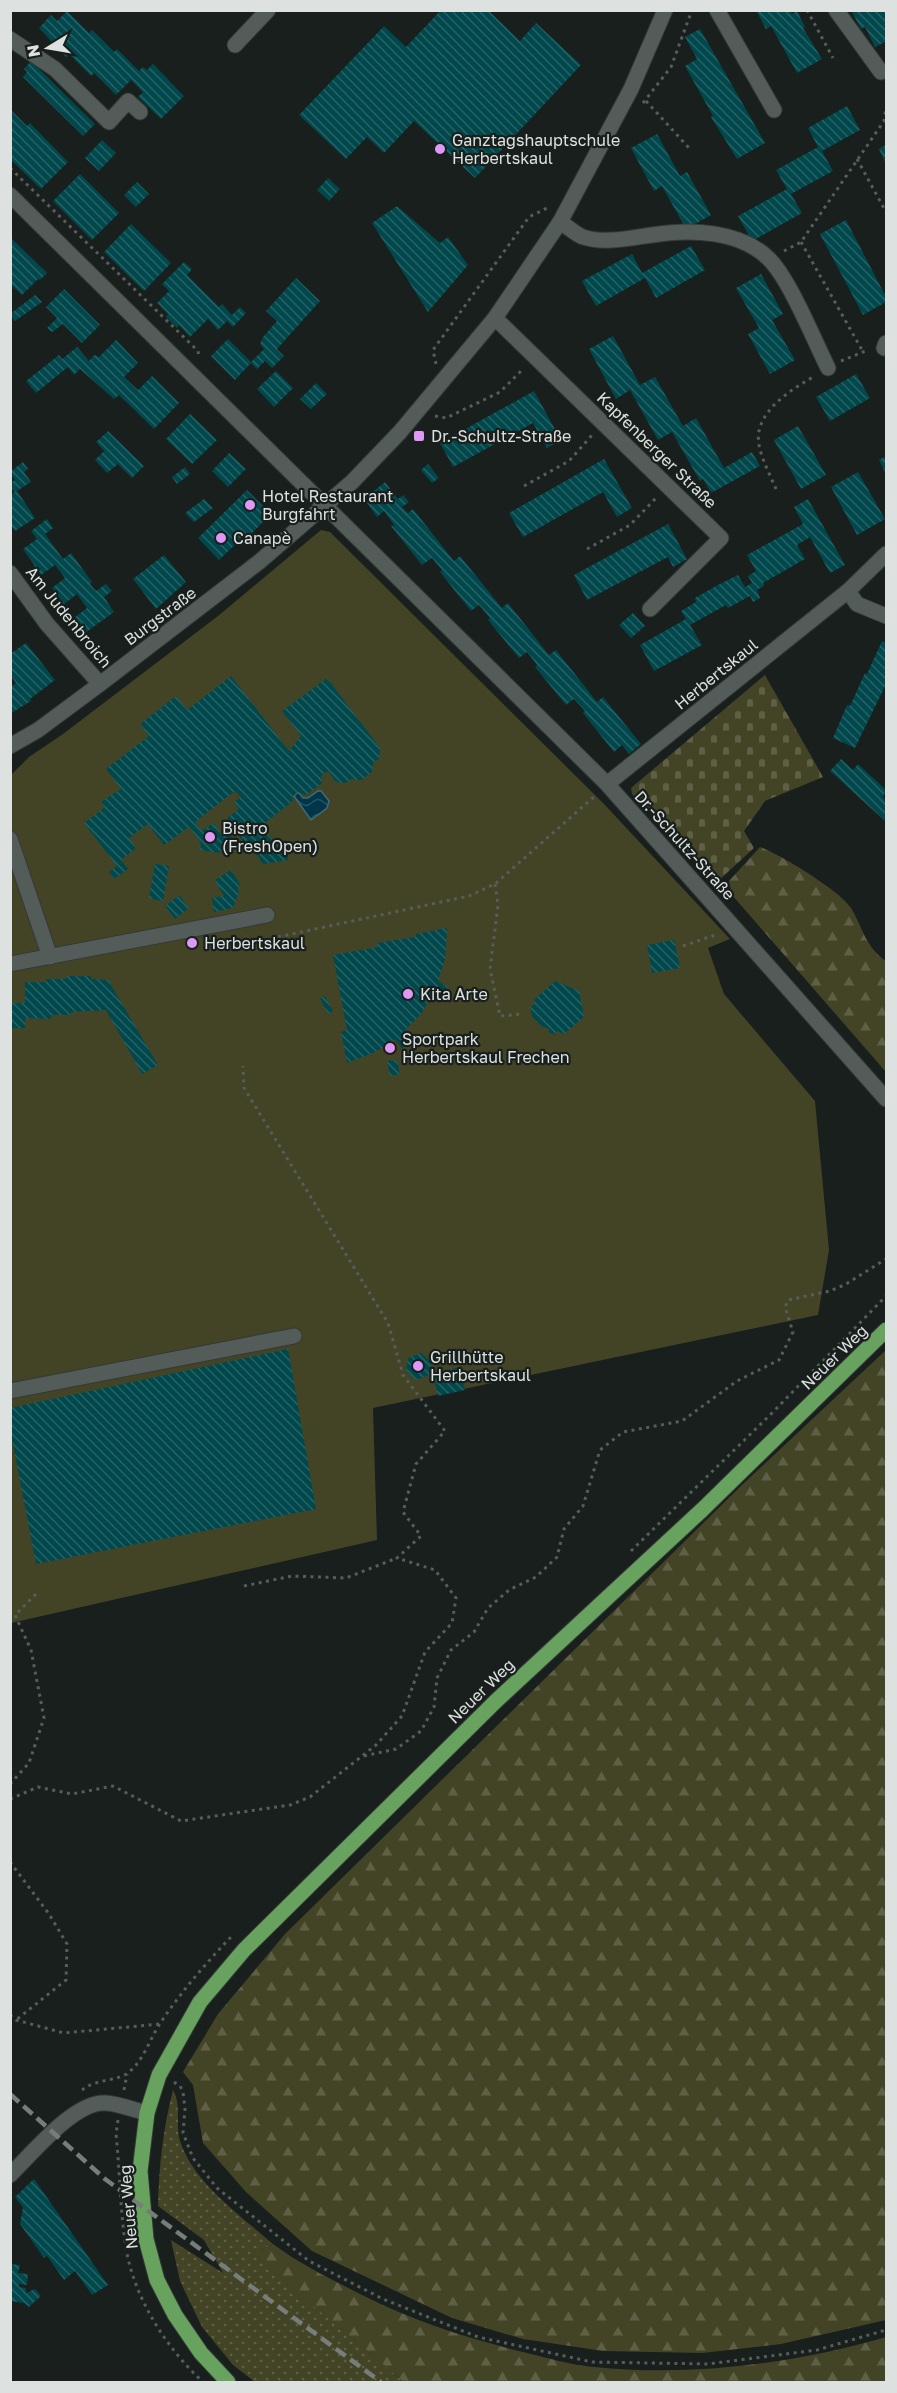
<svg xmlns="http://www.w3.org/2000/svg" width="897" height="2393" viewBox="0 0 897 2393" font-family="'Golos Text',sans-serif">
  <defs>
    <pattern id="green-dots" width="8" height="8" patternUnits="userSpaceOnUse" patternTransform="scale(1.5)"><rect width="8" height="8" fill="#434426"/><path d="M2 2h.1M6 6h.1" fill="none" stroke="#5e5f45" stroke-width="1.8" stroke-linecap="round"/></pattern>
    <pattern id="forest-firs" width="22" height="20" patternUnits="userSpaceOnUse" patternTransform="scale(1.5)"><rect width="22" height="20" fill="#434426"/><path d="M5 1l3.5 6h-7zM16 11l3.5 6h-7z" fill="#5e5f45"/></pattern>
    <pattern id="cemetery-stones" width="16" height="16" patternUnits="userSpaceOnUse" patternTransform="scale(1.5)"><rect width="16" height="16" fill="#434426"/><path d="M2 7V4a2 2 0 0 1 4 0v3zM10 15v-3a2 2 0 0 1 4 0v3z" fill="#5e5f45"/></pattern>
    <pattern id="water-waves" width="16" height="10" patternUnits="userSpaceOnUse" patternTransform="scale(1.5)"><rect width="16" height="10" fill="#003649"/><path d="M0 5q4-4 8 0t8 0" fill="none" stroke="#255363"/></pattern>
    <pattern id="building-back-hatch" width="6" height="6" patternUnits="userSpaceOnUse" patternTransform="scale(1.5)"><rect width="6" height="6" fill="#00484b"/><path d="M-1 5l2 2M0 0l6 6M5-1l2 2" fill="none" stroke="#256265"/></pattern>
  </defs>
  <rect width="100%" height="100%" fill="#181f1d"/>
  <path fill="url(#green-dots)" d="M173,2090c9,16 2,34 7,51 13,41 61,75 93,103l-12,6 -2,10 145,122h-149l-22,-17 -31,-38 -22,-46 -9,-41 52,33 -19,-33 -46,-34c1,-40 5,-77 15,-116z"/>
  <g fill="url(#forest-firs)">
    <path d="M760,847c18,6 82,45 91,61 12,20 15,40 35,53v111l-154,-177 -3,-14z"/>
    <polygon points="886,1350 886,2320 781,2344 702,2353 603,2351 523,2339 452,2318 312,2251 246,2192 203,2143 193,2085 183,2072 218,2014 285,1934 744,1483"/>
    <path d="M273,2244c28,21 60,36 91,52 52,26 106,43 163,57 21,5 44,12 67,14 97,10 199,-3 292,-30v45h-482l-146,-122 3,-10z"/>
  </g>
  <polygon fill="url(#cemetery-stones)" points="765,675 823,777 765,801 744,831 754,848 717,882 632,794 631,788"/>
  <polygon fill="#434426" points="321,530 330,532 604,804 730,939 708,948 724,994 815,1101 829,1250 818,1315 373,1408 377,1540 11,1623 11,775 29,757 63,734 218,616"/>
  <polygon fill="url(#water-waves)" stroke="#426a76" stroke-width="1.5" points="318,791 321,791 329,801 327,808 311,820 294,796 298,792 303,798 308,798"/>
  <g fill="url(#building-back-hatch)" fill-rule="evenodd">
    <polygon points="441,10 488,10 520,41 536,23 581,65 475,178 414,121 384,153 367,137 346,159 299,115 384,26 406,47"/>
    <polygon points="756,10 790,10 792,14 797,11 805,27 803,28 822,59 797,73 771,26 766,29"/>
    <polygon points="851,10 886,10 886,45 885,42 875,47 865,27 861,29"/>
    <polygon points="67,11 89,33 92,30 114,52 117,49 139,71 143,67 147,70 153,64 184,96 161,119 138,97 143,92 131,80 116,95 94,73 91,76 69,54 66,57 39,28 51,15 57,21"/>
    <polygon points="700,29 765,143 737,159 711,117 713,116 685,66 697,59 685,37"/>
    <polygon points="31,61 95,124 83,136 23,77 27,72 24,69"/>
    <polygon points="847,106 860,130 822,151 833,171 791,194 802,213 752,241 738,216 787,189 776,170 818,147 808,128"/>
    <polygon points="10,109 27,126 30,123 68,162 41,189 10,159"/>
    <polygon points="657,134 680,176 687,172 711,215 686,229 662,186 654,191 631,148"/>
    <polygon points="102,140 116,153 99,171 85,158"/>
    <polygon points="886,145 886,164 879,149"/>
    <polygon points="80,174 119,213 92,240 53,201"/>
    <polygon points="328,178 340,189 329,201 317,190"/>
    <polygon points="137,182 149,194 136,207 124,195"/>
    <polygon points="397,206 440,243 448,237 468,265 428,312 372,223"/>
    <polygon points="846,220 886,297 886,302 863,315 820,234"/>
    <polygon points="131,224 171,263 144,291 104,252"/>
    <polygon points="10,237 47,273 40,280 38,279 22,295 10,284"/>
    <polygon points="691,246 705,270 656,298 645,278 596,306 582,281 632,254 642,273"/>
    <polygon points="184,262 192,269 187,275 219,307 222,304 232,315 240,307 246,313 233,327 227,321 218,330 208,319 190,337 179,325 177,328 166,317 168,314 157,303 169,291 162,284"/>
    <polygon points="761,274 783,314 772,320 795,360 770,374 748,334 759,328 736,288"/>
    <polygon points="296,278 320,301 277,349 284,356 272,368 265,361 257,369 251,363 235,380 211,356 228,339 251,362 264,349 260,344 263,337 277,321 266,311"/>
    <polygon points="64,289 100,325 82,343 63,324 52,332 47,328 57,318 46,307"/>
    <polygon points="35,295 42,302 15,321 10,314"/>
    <polygon points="613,336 640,385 655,377 683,426 696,418 724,468 752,452 760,466 711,493 703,479 700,481 672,432 658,440 630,390 616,399 589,349"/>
    <polygon points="116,340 138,363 124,377 138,390 152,376 179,403 154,429 119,395 114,399 80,369 74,375 68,367 36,393 26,381 59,355 62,359 77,347 89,361 94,355 99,357"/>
    <polygon points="276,371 293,388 274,407 257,389"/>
    <polygon points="856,374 870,398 830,421 816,397"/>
    <polygon points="316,383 327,394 311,409 300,399"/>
    <polygon points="534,391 561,440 547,448 533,423 453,467 440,443"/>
    <polygon points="190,414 217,440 192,464 166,439"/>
    <polygon points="798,426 826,475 801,489 774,440"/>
    <polygon points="108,431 144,466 132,478 118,464 107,473 95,460 104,451 96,442"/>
    <polygon points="229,453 246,469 228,487 212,471"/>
    <polygon points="886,456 886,474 879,460"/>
    <polygon points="604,459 632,508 617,517 603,492 523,537 509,513"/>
    <polygon points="23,462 28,469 24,472 31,482 17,491 35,518 15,531 10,525 10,495 15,492 10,486 10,483 15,480 10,472"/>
    <polygon points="428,464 439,478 432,483 421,470"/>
    <polygon points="185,467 190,474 177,484 172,477"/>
    <polygon points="858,472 885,519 857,535 831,487"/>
    <polygon points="385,482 398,499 403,495 409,502 402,507 408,513 413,509 454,561 460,556 502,608 508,603 549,655 556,650 597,702 603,697 641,744 629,754 622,745 614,752 583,713 585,711 574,699 566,705 535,667 537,665 527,652 519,658 488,620 490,618 479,605 471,611 440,572 442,570 432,558 422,565 391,526 394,525 384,511 377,517 367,503 373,499 370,494"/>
    <polygon points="247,490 271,514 242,543 240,540 219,560 198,538"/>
    <polygon points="204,499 213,508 194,522 185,513"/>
    <polygon points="808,499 845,565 830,573 810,537 797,545 805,559 763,583 764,586 757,590 760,598 753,602 750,596 728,608 726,605 690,625 702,645 654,671 640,645 686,619 681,611 696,602 695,598 716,586 738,575 745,587 752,583 748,576 756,571 747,555 803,524 794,507"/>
    <polygon points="47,519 53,528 45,534 63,559 71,553 92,582 90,584 96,591 106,584 112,591 104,597 114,612 85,633 74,618 87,608 77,594 64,604 52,588 65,578 55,565 41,575 23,549 37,539 31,531"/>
    <polygon points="668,524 687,559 673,567 668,557 587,600 574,575"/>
    <polygon points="164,555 186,582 156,609 133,579"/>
    <polygon points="633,613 645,626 631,638 619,625"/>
    <polygon points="882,641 886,643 886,684 855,748 833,738 847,705 850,706 865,673 867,674"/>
    <polygon points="26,643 55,680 30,699 31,701 10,714 10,687 16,683 10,675 10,654"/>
    <path d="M231,676l58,75 12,-15 -19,-25 45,-33 53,70 -1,11 -6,4 -1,9 -11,8 -9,-1 -6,4 -10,-1 -8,-11 -7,5 1,7 -16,12 -8,-3 -5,4 -1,6 -26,20 -1,9 12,16 9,-1 2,14 -25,4 -16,-24 -3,3 -7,-10 -15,12 -1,8 -21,-3 1,-7 -12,-16 -25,18 -16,-21 -19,14 7,10 -15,12 7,9 -14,10 -5,-7 8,-6 -33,-43 21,-16 -4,-5 20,-13 -15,-20 43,-33 -9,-12 36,-28 11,14zM235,791l6,6 -7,5 5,7 -12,9 7,9 -12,9 -8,-13 -12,8 -7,-9z"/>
    <polygon points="841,759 853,770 858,764 886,790 883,797 886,801 886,818 884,820 830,771"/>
    <polygon points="155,864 169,866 163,901 149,898"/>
    <polygon points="231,870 241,886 237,888 239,892 233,908 214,912 212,898 224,896 215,880"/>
    <polygon points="179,895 189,908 175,919 165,906"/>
    <polygon points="447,928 445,959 438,981 448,987 443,998 433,994 421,1014 405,1030 412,1040 402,1049 395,1039 375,1052 347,1063 341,1032 347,1030 333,955 378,947 377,943 415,937 416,934"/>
    <polygon points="674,940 680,968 652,973 647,945"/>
    <polygon points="66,976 91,976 91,979 108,980 158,1065 142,1074 106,1010 71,1012 71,1015 51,1015 51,1019 25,1018 25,1028 10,1028 10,1003 25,1003 25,982 46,982 46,979 66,979"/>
    <polygon points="555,981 579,991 584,1017 564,1034 557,1031 556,1035 548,1032 549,1029 539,1025 538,1021 533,1019 530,1007 535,1004 534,1000"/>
    <polygon points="325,996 333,1011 328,1014 320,999"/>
    <polygon points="397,1060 400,1074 390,1076 387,1061"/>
    <polygon points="288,1349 316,1509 36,1564 10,1429 10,1408"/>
    <polygon points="421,1353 431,1362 429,1375 416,1380 406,1371 408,1358"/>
    <polygon points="460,1367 465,1390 438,1396 433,1373"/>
    <polygon points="34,2179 108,2285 92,2295 75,2271 64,2280 47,2256 44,2258 20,2224 23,2207 15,2197"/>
    <polygon points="10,2264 20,2265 18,2273 28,2274 27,2285 19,2284 19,2287 26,2288 26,2293 35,2289 41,2296 29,2307 24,2303 10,2301"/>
  </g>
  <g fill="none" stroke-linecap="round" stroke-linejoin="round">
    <defs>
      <g id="minor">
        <polyline points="717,10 774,110"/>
        <polyline points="836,10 881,72"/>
        <polyline points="10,39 55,69 109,122 128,101 140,112"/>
        <polyline points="235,45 268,10"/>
        <polyline points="10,195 607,784 886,1099"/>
        <path d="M560,222c7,4 15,12 23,15 21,7 48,1 69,-2 38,-6 88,-5 117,24 21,21 45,81 59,109"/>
        <polyline points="495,318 721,538 650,609"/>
        <polyline points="884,348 886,343"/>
        <polyline points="10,573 47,624 100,684"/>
        <polyline points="848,591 857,604 886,616"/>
        <polyline points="10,746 38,730 100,684 259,562 352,482 400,432 495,318 560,222 631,89 665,10"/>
        <polyline points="607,784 848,591 886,554"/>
        <polyline points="10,839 50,957"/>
        <polyline points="10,964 267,915"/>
        <polyline points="10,1391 294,1336"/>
        <path d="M10,2175c22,-21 65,-75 96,-72 14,1 28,7 41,10"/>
      </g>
      <polyline id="major" points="228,2382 201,2353 175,2315 157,2280 146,2239 140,2171 147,2113 159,2075 200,2002 244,1950 496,1701 703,1509 886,1330"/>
    </defs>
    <use href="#minor" stroke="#343937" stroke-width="17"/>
    <use href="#major" stroke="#343937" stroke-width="17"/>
    <g stroke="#565d5b" stroke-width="3" stroke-dasharray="3 4.5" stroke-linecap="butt">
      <polyline points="807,10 833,58"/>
      <polyline points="646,101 690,149"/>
      <polyline points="643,103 671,67 692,10"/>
      <polyline points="857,159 886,212"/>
      <polyline points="10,168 198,351 199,357"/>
      <polyline points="801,242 862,350"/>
      <polyline points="784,251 801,242 884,121 886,108"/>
      <polyline points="841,361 868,350"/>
      <polyline points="436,364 433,350 529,217 549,207"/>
      <polyline points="435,416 446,418 500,392 523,369"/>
      <polyline points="524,486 569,461 593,434"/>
      <path d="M776,489c-6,-14 -14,-29 -17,-44 -6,-32 31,-55 56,-69"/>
      <polyline points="587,549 630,525 657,497"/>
      <polyline points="495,884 498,905 490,969 500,1016 523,1014"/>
      <polyline points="278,937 469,896 495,884 596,795"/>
      <polyline points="683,946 718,934"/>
      <polyline points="631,1551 774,1411 886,1296"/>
      <polyline points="244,1586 292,1576 346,1578 397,1558"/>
      <polyline points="364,1756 396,1749 421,1731 434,1707 437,1678 451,1650 474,1632 488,1608 509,1590 536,1577 557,1557 564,1529 583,1506 600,1450 623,1432 682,1421 737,1381 779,1360 793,1332 785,1307 788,1300 830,1291 846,1284 886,1259"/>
      <polyline points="10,1784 29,1763 44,1718 31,1650 15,1615 39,1591"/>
      <polyline points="10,1799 38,1787 72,1794 113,1786 181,1821 290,1805 310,1797 376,1745 402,1716 425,1652 452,1623 456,1598 435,1570 397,1558 421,1536 403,1512 416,1464 445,1431 403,1375 388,1323 244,1088 243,1066"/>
      <polyline points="10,1862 49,1914 67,1944 66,1980 16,2020"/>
      <polyline points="10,2015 16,2020 64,2033 160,2024"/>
      <polyline points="174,2082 180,2086 183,2092 185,2109 183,2133 193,2158 217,2188 309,2261 383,2299 478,2337 592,2362 708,2364 817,2350 886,2330"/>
      <path d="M82,2090c15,-12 35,-8 47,-18 15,-12 21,-34 32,-50 20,-30 45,-59 70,-85"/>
      <polyline points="124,2090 127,2074"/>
      <path d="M118,2120l-2,14c4,38 4,77 10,114 8,50 41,101 77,134"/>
    </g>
    <use href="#minor" stroke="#545c59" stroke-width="15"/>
    <use href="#major" stroke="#67a35e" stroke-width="15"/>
    <polyline stroke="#777d7b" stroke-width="4.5" stroke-dasharray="12 6" stroke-linecap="butt" points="10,2094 105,2179 381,2382"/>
  </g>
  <g fill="#dd99f3" stroke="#181f1d" stroke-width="2">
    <circle cx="440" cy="149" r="6"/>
    <rect x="413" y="430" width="12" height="12" rx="3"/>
    <circle cx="250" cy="505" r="6"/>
    <circle cx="221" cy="538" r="6"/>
    <circle cx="210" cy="837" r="6"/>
    <circle cx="192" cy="943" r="6"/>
    <circle cx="408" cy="994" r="6"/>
    <circle cx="390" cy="1048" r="6"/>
    <circle cx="418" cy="1366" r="6"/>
  </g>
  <g text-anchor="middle" stroke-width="4.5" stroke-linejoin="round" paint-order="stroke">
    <g font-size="16" fill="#dde2e0" stroke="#181f1d" text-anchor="start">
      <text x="452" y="146">Ganztagshauptschule<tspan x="452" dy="18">Herbertskaul</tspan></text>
      <text x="431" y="442">Dr.-Schultz-Straße</text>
      <text x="262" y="502">Hotel Restaurant<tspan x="262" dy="18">Burgfahrt</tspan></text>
      <text x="233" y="544">Canapè</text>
      <text x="222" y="834">Bistro<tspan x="222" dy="18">(FreshOpen)</tspan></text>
      <text x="204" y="949">Herbertskaul</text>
      <text x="420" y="1000">Kita Arte</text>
      <text x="402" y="1045">Sportpark<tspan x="402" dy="18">Herbertskaul Frechen</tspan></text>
      <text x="430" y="1363">Grillhütte<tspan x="430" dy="18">Herbertskaul</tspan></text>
    </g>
    <g font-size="16" fill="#dde2e0" stroke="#181f1d">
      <text transform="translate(657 450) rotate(44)" y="6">Kapfenberger Straße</text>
      <text transform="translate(160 616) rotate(-37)" y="6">Burgstraße</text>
      <text transform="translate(69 617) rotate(51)" y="6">Am Judenbroich</text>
      <text transform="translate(716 674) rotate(-39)" y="6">Herbertskaul</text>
      <text transform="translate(685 845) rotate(48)" y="6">Dr.-Schultz-Straße</text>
      <text transform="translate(834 1357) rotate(-44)" y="6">Neuer Weg</text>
      <text transform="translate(481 1691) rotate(-44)" y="6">Neuer Weg</text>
      <text transform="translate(128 2207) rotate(-95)" y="6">Neuer Weg</text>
    </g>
  </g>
  <rect width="897" height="2393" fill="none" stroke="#dde2e0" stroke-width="24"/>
  <g transform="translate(48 48) rotate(259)" stroke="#181f1d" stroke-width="4.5" paint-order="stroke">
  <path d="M0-4.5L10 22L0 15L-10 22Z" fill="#dde2e0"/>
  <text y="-9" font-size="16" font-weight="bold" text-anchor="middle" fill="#dde2e0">N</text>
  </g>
</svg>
